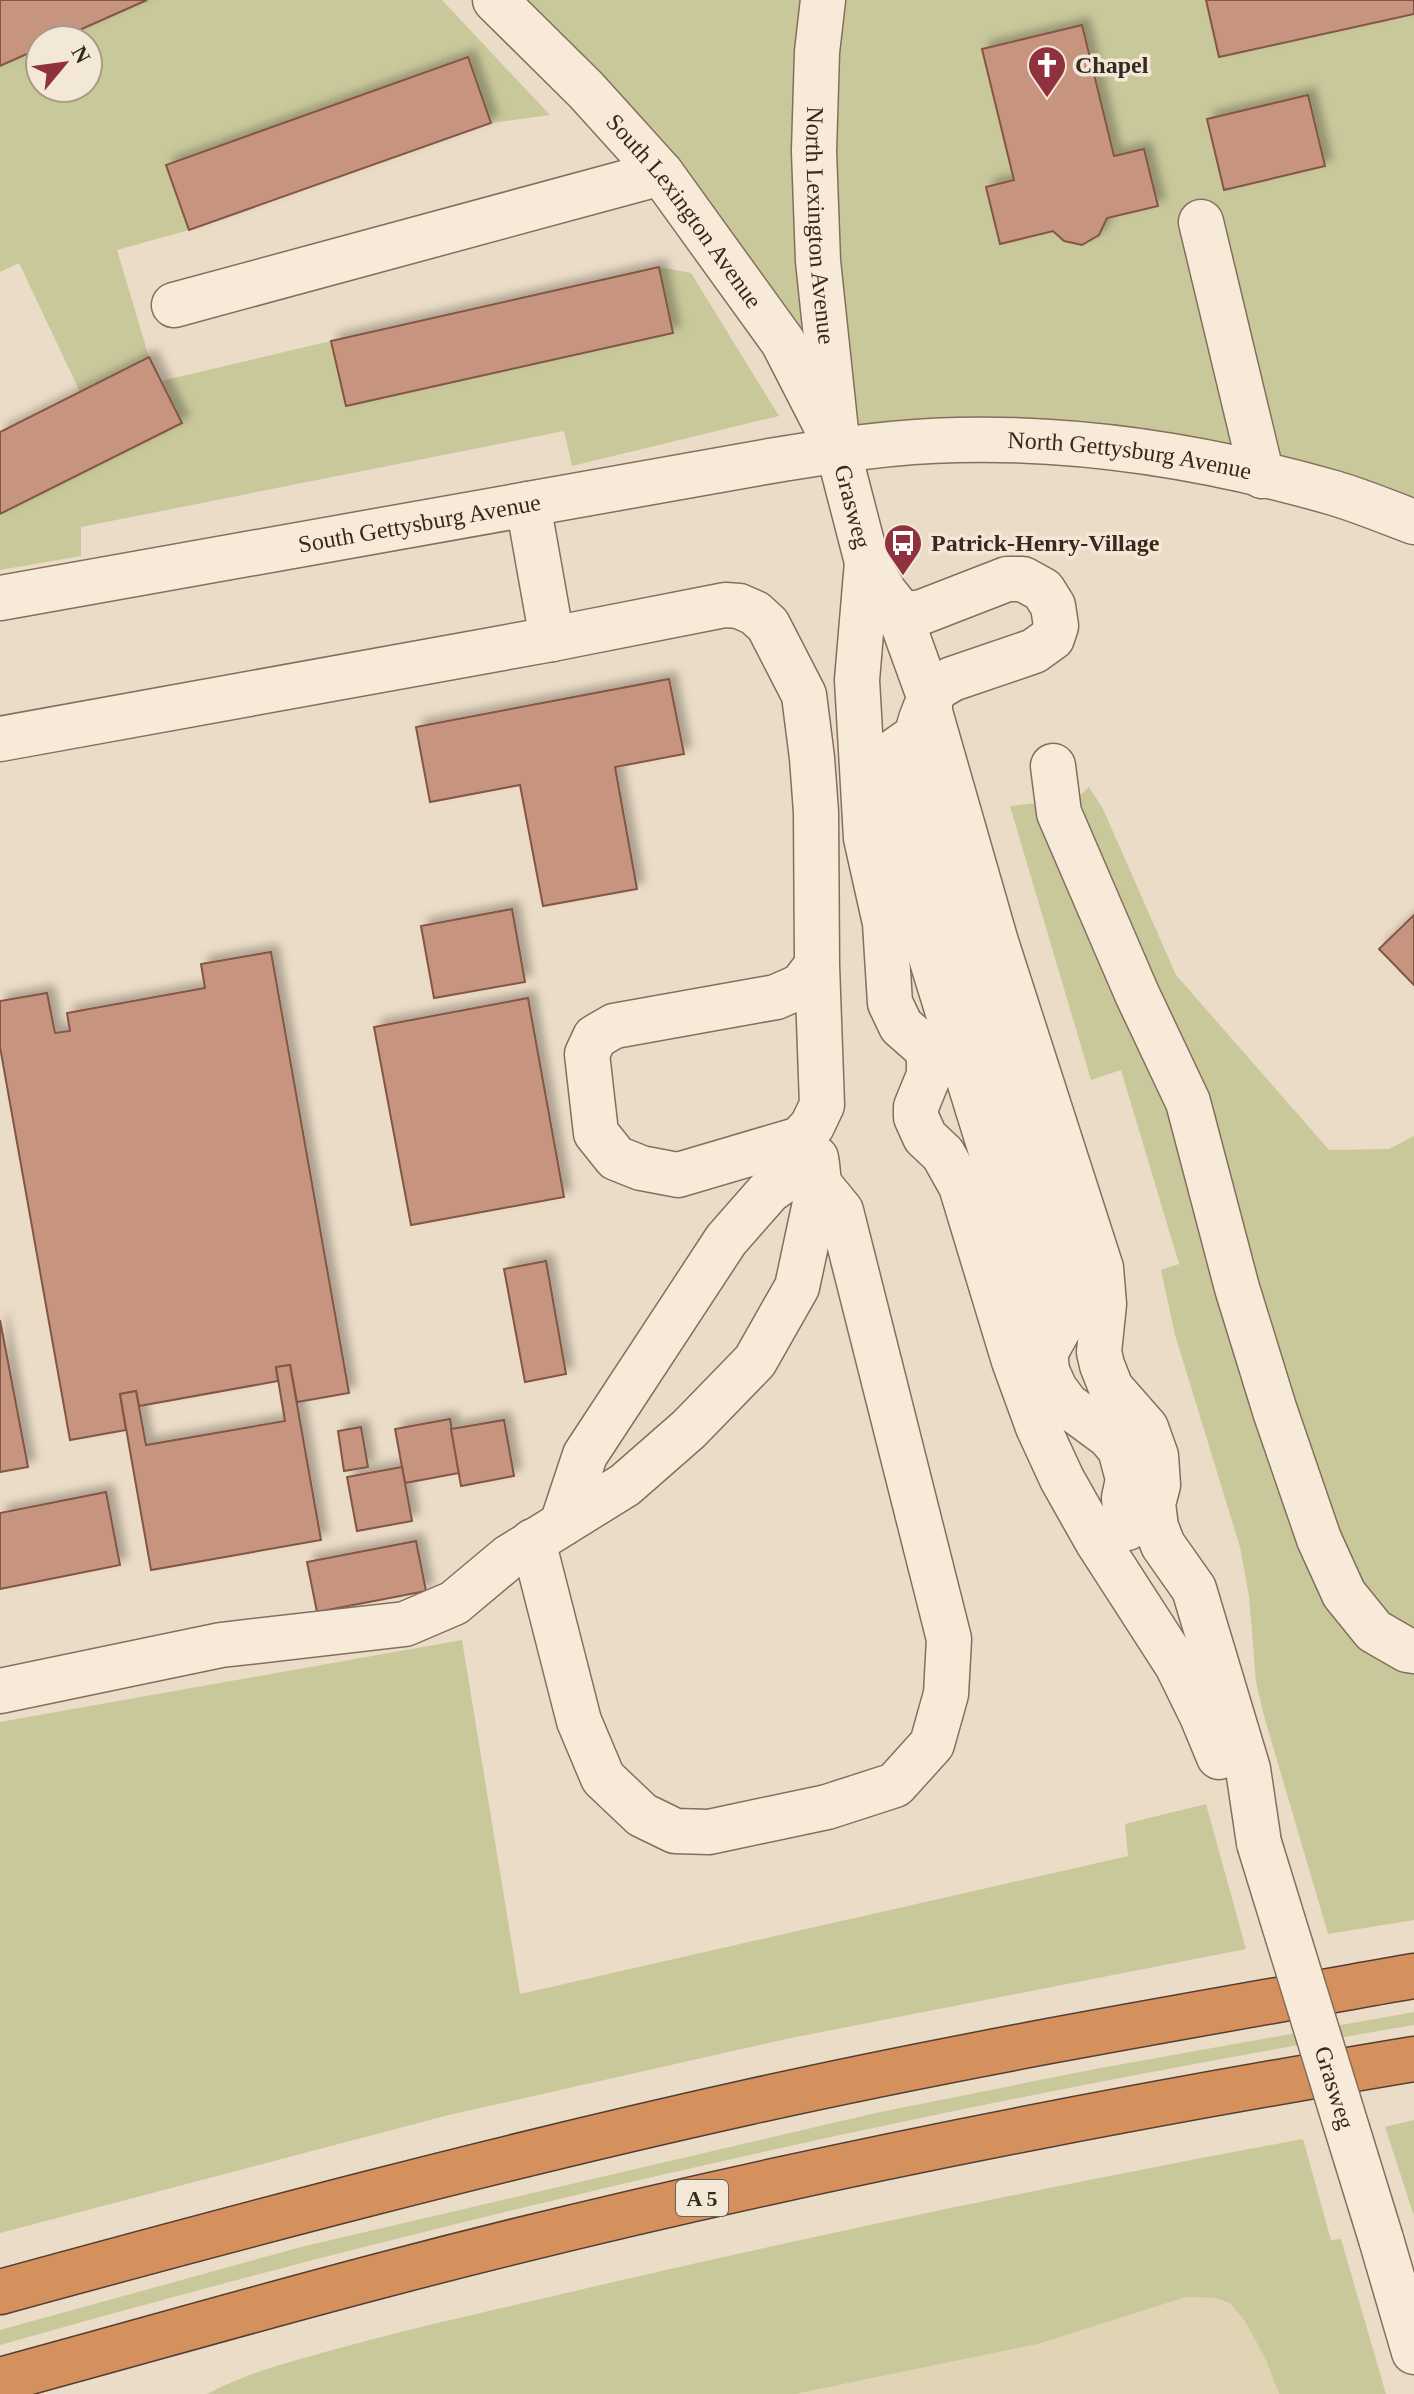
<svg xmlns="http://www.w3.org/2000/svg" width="1414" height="2394" viewBox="0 0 1414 2394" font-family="Georgia,serif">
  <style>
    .farmland { fill: #e0d4b4 }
    .green { fill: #c9c89b }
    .building { fill: #c7947f; stroke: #835645; stroke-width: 2; filter: url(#shadow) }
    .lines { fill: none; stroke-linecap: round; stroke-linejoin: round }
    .minor-casing { stroke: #866e5d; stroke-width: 47 }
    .highway-casing { stroke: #543d31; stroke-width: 47 }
    .minor { stroke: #f7ead9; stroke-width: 44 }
    .highway { stroke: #d4915e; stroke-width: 44 }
    .minor-bridge-casing { stroke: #866e5d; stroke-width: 47; stroke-linecap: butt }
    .minor-bridge { stroke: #f7ead9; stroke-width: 44 }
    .labels { text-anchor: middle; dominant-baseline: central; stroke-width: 7; stroke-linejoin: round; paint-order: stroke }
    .shield { fill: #f3e7d6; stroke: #6f6157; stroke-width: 2 }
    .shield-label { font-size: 22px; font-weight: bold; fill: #372820 }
    .poi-label { font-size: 24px; font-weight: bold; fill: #372820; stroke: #f3e7d6; text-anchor: start }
    .street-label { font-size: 24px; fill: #372820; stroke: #f3e7d6 }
  </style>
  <defs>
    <filter id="shadow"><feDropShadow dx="7" dy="-7" stdDeviation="4" flood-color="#0004"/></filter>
  </defs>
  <rect width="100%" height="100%" fill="#ebdcc7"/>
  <polygon class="farmland" points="1186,2297 1216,2298 1230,2302 1245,2320 1266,2360 1279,2394 795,2394 1038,2344"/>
  <g class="green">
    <polygon points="147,0 442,0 550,115 491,123 468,58 166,165 189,230 117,250 149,357 80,392 19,263 0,272 0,66 40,48 40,88 88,88 88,40 57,40"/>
    <polygon points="495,0 1414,0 1414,522 1243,472 838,450 783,342"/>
    <polygon points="659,267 691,273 779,416 572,466 564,431 81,527 81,556 0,570 0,514 182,423 161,381 331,341 346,406"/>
    <polygon points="1089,787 1103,809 1176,975 1329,1150 1389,1149 1414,1136 1414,1920 1328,1934 1264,1716 1256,1682 1249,1596 1240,1547 1175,1335 1161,1270 1179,1264 1121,1070 1091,1080 1010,806 1076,799"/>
    <polygon points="462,1640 520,1994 1128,1856 1125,1824 1206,1804 1246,1949 791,2038 445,2116 0,2233 0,1722"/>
    <path d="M1414,2012v13c-477,80 -949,188 -1414,320v-15l301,-83 579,-135 215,-43z"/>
    <polygon points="1414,2120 1414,2216 1385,2127"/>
    <path d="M1303,2139l28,101 10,-1 45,155h-107l-13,-34 -21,-39 -15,-18 -14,-5 -30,-1 -148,47 -243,50h-588c42,-22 80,-31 125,-44 76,-21 153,-38 230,-56 246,-58 493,-109 741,-155z"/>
  </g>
  <g class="building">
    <polygon points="0,0 147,0 57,40 40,40 40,48 0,66"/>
    <polygon points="1206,0 1414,0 1414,14 1219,57"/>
    <polygon points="1082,25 1114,156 1144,149 1158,206 1107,218 1099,235 1082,245 1064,241 1053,231 1000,244 986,187 1014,180 982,49"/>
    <polygon points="468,57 491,123 189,230 166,165"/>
    <polygon points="1308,95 1325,166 1224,190 1207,119"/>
    <polygon points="659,267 673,333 346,406 331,341"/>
    <polygon points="149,357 182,423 0,514 0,432"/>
    <polygon points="669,679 684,754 615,767 637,889 543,906 520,785 430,802 416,727"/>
    <polygon points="512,909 525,982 434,998 421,926"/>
    <polygon points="1414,915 1414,985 1379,949"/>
    <polygon points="271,952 349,1393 297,1402 290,1365 276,1367 278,1381 139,1406 136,1391 120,1394 126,1430 70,1440 0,1047 0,1001 47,993 55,1033 70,1031 67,1013 205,988 201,964"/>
    <polygon points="528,998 564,1197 411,1225 374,1027"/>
    <polygon points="546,1261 566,1374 525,1382 504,1269"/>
    <polygon points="0,1320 28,1467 0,1472"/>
    <polygon points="290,1365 321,1540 151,1570 120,1394 136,1391 146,1445 285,1421 276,1367"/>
    <polygon points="450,1419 459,1473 405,1483 395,1429"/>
    <polygon points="504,1420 514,1476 461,1486 451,1429"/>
    <polygon points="361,1427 368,1467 344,1471 338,1431"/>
    <polygon points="402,1467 412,1521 357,1531 347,1477"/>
    <polygon points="106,1492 120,1565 0,1589 0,1513"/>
    <polygon points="416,1541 426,1591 317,1612 307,1562"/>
  </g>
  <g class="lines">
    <defs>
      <g id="minor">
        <path id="s1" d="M495,0l91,90 75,83 122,169 43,84"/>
        <path id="s2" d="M823,0l-6,52 -3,99 4,110 20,189 29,112 18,31 12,15 10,6 15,-2 85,-33h16l20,11 10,16 3,20 -4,12 -18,13 -82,28 -15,9 -7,11v13l66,230 105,326 3,36 -5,48 3,13 9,23 35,40 10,28 2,29 -5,19 3,23 7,18 31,44 54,180 11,74"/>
        <polyline points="1201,222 1262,476"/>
        <polyline points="174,305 661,173"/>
        <polyline points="528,504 552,639"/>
        <polyline points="867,562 857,680 866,838 885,923 890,1003 901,1026 926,1048 929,1059 929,1075 916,1107 916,1117 925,1137 943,1154 961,1186 1014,1361 1038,1427 1062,1479 1097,1541 1177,1665 1202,1716 1219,1757"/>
        <path id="s3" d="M0,598l770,-137c61,-10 124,-20 187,-21 127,-3 255,18 377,53 27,8 53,19 80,29"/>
        <path d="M897,608l33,91c-16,29 -17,55 -15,88l132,432 24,66v22l-23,41"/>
        <polyline points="916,736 892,753 889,782 898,841 932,961 1015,1229 1040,1297 1047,1371 1055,1389 1067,1405 1109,1436 1120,1449 1128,1479 1124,1498 1127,1528"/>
        <polyline points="0,739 552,639 725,605 739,606 755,613 768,625 804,695 812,758 816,812 817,965 801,986 776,997 614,1026 595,1037 587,1054 596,1133 616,1158 641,1168 678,1175 800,1139 812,1126 822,1105 817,965"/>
        <polyline points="1053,766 1059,813 1137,994 1188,1102 1237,1288 1275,1411 1319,1539 1344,1594 1374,1631 1407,1650 1414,1651"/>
        <polyline points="562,1524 585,1455 726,1240 769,1191 816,1158"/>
        <polyline points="533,1541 579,1721 603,1778 642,1815 675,1831 709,1832 827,1807 895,1785 932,1744 946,1694 949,1639 841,1211 819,1184"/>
        <polyline points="0,1691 221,1645 405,1624 454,1603 509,1557 625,1485 689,1429 755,1361 797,1287 819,1184 817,1164"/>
        <polyline points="1381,2239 1414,2352"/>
      </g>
      <g id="highway">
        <path d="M0,2292c248,-68 497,-134 749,-190 220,-49 443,-87 665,-126"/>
        <path d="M0,2380c129,-35 257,-72 387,-106 338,-89 682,-158 1027,-215"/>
      </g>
    </defs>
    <use href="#minor" class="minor-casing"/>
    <use href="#highway" class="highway-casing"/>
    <use href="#minor" class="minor"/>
    <use href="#highway" class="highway"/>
    <defs>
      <g id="minor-bridge">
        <path id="s4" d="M1259,1843l122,396"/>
      </g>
    </defs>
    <use href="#minor-bridge" class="minor-bridge-casing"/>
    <use href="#minor-bridge" class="minor-bridge"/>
  </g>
  <defs>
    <symbol id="church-pin" viewBox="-11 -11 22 30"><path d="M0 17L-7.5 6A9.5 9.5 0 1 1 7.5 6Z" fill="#90313e" stroke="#f3e7d6"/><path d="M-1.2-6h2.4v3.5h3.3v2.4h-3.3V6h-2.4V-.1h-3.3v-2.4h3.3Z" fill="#fff"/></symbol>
    <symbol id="bus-pin" viewBox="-11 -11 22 30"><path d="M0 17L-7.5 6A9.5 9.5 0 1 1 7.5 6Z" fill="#90313e" stroke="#f3e7d6"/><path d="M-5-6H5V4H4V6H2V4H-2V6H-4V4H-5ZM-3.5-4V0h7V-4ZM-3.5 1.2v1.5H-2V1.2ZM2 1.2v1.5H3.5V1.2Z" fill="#fff"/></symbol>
  </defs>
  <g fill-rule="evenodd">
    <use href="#church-pin" x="1025" y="43" width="44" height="60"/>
    <use href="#bus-pin" x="881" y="521" width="44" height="60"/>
  </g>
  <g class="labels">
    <rect class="shield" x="676" y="2180" width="52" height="36" rx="6"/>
    <g class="shield-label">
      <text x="702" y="2198">A 5</text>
    </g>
    <g class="poi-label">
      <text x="1075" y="65">Chapel</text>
      <text x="931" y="543">Patrick-Henry-Village</text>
    </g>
    <g class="street-label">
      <text stroke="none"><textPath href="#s1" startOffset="284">South Lexington Avenue</textPath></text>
      <text stroke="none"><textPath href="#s2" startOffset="226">North Lexington Avenue</textPath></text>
      <text stroke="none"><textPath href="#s3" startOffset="1144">North Gettysburg Avenue</textPath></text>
      <text stroke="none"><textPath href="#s2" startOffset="510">Grasweg</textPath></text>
      <text stroke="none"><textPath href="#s3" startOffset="426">South Gettysburg Avenue</textPath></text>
      <text stroke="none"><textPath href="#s4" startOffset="256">Grasweg</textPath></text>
    </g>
  </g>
  <g transform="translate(64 64) rotate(61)"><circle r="38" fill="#f3e7d6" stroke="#a89b8d" stroke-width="2"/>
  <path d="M0-6L14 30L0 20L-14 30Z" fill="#90313e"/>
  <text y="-12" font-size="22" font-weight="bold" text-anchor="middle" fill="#372820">N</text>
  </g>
</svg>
